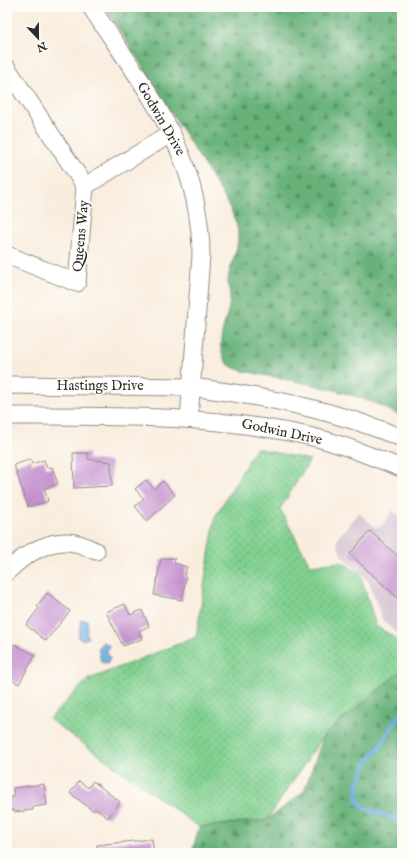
<svg xmlns="http://www.w3.org/2000/svg" width="409" height="860" viewBox="0 0 409 860" font-family="'IM FELL English',serif">
  <style>
    .industrial { fill: #cfbdce }
    .grass { fill: url(#grass-dots); stroke: #567e5e }
    .forest { fill: url(#forest-firs); stroke: #4a6e52 }
    .water { fill: #6baee0; stroke: #4b6c86 }
    .lines { fill: none; stroke-linecap: round; stroke-linejoin: round }
    .stream { stroke: #6baee0; stroke-width: 4.5 }
    .building { fill: #c490cf }
    .minor-casing { stroke: #928c84; stroke-width: 19 }
    .minor { stroke: #fff; stroke-width: 17 }
    .labels { text-anchor: middle; dominant-baseline: central; stroke-width: 3; stroke-linejoin: round; paint-order: stroke }
    .street-label { font-size: 14px; fill: #2b2b2b; stroke: #fdfcf7 }
  </style>
  <defs>
    <pattern id="grass-dots" width="8" height="8" patternUnits="userSpaceOnUse"><rect width="8" height="8" fill="#80d090"/><path d="M2 2h.1M6 6h.1" fill="none" stroke="#69a976" stroke-width="1.8" stroke-linecap="round"/></pattern>
    <pattern id="forest-firs" width="22" height="20" patternUnits="userSpaceOnUse"><rect width="22" height="20" fill="#68b27a"/><path d="M5 1l3.5 6h-7zM16 11l3.5 6h-7z" fill="#569164"/></pattern>
  </defs>
  <rect width="100%" height="100%" fill="#fdfcf7"/>
  <filter id="ink" filterUnits="userSpaceOnUse"><feTurbulence type="fractalNoise" baseFrequency=".025" numOctaves="2"/><feDisplacementMap in="SourceGraphic" scale="8" xChannelSelector="R" yChannelSelector="G"/><feConvolveMatrix kernelMatrix="1 2 1 2 8 2 1 2 1" color-interpolation-filters="sRGB"/></filter>
  <filter id="wash" filterUnits="userSpaceOnUse"><feTurbulence type="fractalNoise" baseFrequency=".012" numOctaves="4" result="noise"/><feDisplacementMap in="SourceGraphic" scale="16" xChannelSelector="R" yChannelSelector="G"/><feGaussianBlur stdDeviation="0.9" result="paint"/><feColorMatrix in="noise" values="0 0 0 0 0 0 0 0 0 0 0 0 0 0 0 0 0 1.4 0 .05"/><feComposite in="paint" operator="in"/></filter>
  <g filter="url(#wash)">
    <rect width="100%" height="100%" fill="#f9edde"/>
    <polygon class="industrial" points="392,510 402,519 402,638 383,621 369,582 341,555 337,543 338,537 359,513 375,527 380,527 389,517"/>
    <polygon class="grass" points="256,448 310,460 280,509 310,565 342,562 360,574 376,626 402,642 402,670 324,735 267,820 199,827 49,719 87,680 196,637 215,517"/>
    <g class="forest">
      <path d="M105,7h297v410c-47,-28 -107,-35 -159,-46 -7,-2 -15,-5 -18,-11 -12,-19 5,-43 5,-63 0,-5 -2,-10 -2,-15 0,-15 11,-30 10,-47 0,-14 -9,-28 -15,-40z"/>
      <polygon points="402,670 402,853 192,853 199,827 267,820 304,791 324,735"/>
    </g>
    <g class="water">
      <path d="M81,620h6c1,6 -2,13 1,18l-5,2 -5,-2z"/>
      <polygon points="103,642 109,645 107,652 110,658 107,663 101,662 98,647"/>
    </g>
    <g class="lines">
      <g class="stream">
        <polyline points="402,715 397,718 379,748 368,760 357,787 358,801 364,808 398,819 402,825"/>
        <polyline points="402,853 402,851"/>
      </g>
    </g>
    <g id="blocks">
      <g class="building">
        <polygon points="73,453 88,453 88,459 111,462 112,486 74,488"/>
        <polygon points="31,459 32,464 44,460 47,468 52,467 58,484 44,488 48,501 28,507 14,465"/>
        <polygon points="146,480 154,489 163,481 175,495 147,521 135,506 144,499 135,489"/>
        <polygon points="370,531 402,560 402,602 350,554"/>
        <polygon points="175,558 174,563 187,567 184,576 186,578 182,600 154,595 161,559"/>
        <polygon points="47,593 70,611 46,641 26,625 39,608 37,606"/>
        <polygon points="125,604 130,615 142,610 149,626 139,631 142,639 123,646 106,612"/>
        <polygon points="14,644 35,655 19,684 7,677 7,657"/>
        <polygon points="79,781 88,788 93,781 120,802 108,818 96,809 92,810 70,793"/>
        <polygon points="44,784 47,805 33,807 33,810 14,812 14,810 7,811 7,797 14,797 13,788"/>
        <polygon points="152,839 154,853 97,853 97,845"/>
      </g>
    </g>
  </g>
  <g filter="url(#ink)">
    <use href="#blocks" fill-opacity="0" stroke="#928c84" stroke-width="1"/>
    <g class="lines">
      <defs>
        <g id="minor">
          <path d="M91,7c54,82 110,146 110,249l-12,163"/>
          <polyline points="7,68 85,186 77,283 7,255"/>
          <polyline points="85,186 172,133"/>
          <path d="M7,385l185,2c75,10 140,22 210,51"/>
          <path d="M7,416c104,0 208,-2 310,22 29,7 57,20 85,30"/>
          <path d="M7,572c17,-18 46,-36 72,-28 5,1 11,5 17,7"/>
        </g>
      </defs>
      <use href="#minor" class="minor-casing"/>
      <use href="#minor" class="minor"/>
    </g>
  </g>
  <g class="labels">
    <g class="street-label">
      <text transform="translate(161 119) rotate(60)">Godwin Drive</text>
      <text transform="translate(81 236) rotate(-85)">Queens Way</text>
      <text x="100" y="386">Hastings Drive</text>
      <text transform="translate(282 432) rotate(12)">Godwin Drive</text>
    </g>
  </g>
  <rect width="409" height="860" fill="none" stroke="#fdfcf7" stroke-width="24"/>
  <g transform="translate(38 38) rotate(158)" stroke="#fdfcf7" stroke-width="3" paint-order="stroke">
  <path d="M0-3L7 15L0 10L-7 15Z" fill="#2b2b2b"/>
  <text y="-6" font-size="11" font-weight="bold" text-anchor="middle" fill="#2b2b2b">N</text>
  </g>
</svg>
